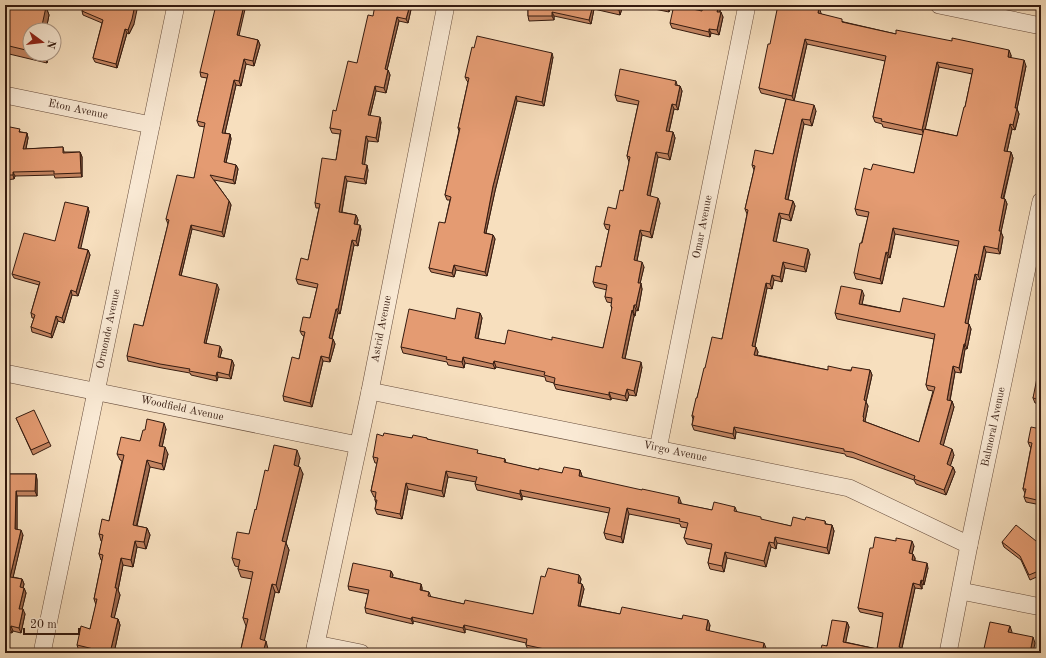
<svg xmlns="http://www.w3.org/2000/svg" width="1046" height="658" viewBox="0 0 1046 658" font-family="'Old Standard TT',serif">
  <style>
    .lines { fill: none; stroke-linecap: round; stroke-linejoin: round }
    .minor-casing { stroke: #654b3b; stroke-width: 18 }
    .minor { stroke: #faead5; stroke-width: 17 }
    .wall { fill: #c48562; stroke: #341a0f; fill-rule: evenodd }
    .shaded-wall { fill: #a06c50; stroke: #341a0f }
    .building { fill: #e49b72; stroke: #341a0f }
    .labels { text-anchor: middle; dominant-baseline: central; stroke-width: 4; stroke-linejoin: round; paint-order: stroke }
    .street-label { font-size: 11px; fill: #341a0f; stroke: #faead5 }
  </style>
  <rect width="100%" height="100%" fill="#f7dfbe"/>
  <filter id="stains"><feTurbulence type="fractalNoise" baseFrequency=".005" numOctaves="4"/><feColorMatrix values="0 0 0 0 .2 0 0 0 0 .09 0 0 0 0 .02 0 0 0 .5 -.17"/></filter>
  <radialGradient id="worn" r=".72"><stop offset=".6" stop-color="#630" stop-opacity="0"/><stop offset="1" stop-color="#630" stop-opacity=".3"/></radialGradient>
  <g class="lines">
    <defs>
      <g id="minor">
        <polyline points="939,5 1041,26"/>
        <polyline points="5,95 151,125"/>
        <polyline points="5,373 358,445"/>
        <polyline points="370,391 849,488 969,545"/>
        <polyline points="658,449 747,5"/>
        <polyline points="961,591 1041,607"/>
        <polyline points="316,644 361,653"/>
        <polyline points="42,653 176,5"/>
        <polyline points="314,653 370,391 446,5"/>
        <polyline points="948,653 969,545 1041,201"/>
      </g>
    </defs>
    <use href="#minor" class="minor-casing"/>
    <use href="#minor" class="minor"/>
  </g>
  <g class="wall">
    <polygon points="5,5 47,5 46,7 49,15 46,30 30,30 30,54 49,54 47,63 5,53"/>
    <polygon points="412,5 408,23 399,21 387,70 388,70 390,75 386,93 376,91 370,116 381,122 378,142 368,141 364,165 368,170 366,184 347,181 342,212 356,215 358,220 357,224 361,229 358,246 354,245 340,314 338,313 332,339 333,339 335,344 330,362 323,361 312,407 284,401 283,396 299,359 304,336 302,335 300,331 310,318 317,288 298,284 296,279 308,260 319,208 316,208 315,203 336,160 340,134 332,133 330,128 336,111 357,63 373,16"/>
    <polygon points="528,5 623,5 620,15 594,9 591,24 554,16 554,20 529,21 528,16"/>
    <polygon points="635,5 671,5 669,12"/>
    <polygon points="721,5 720,12 723,17 719,35 711,33 710,37 672,28 670,23 702,11"/>
    <polygon points="82,11 134,24 129,34 127,33 117,68 95,62 93,58 102,23 83,15"/>
    <path d="M821,13v1l23,8 52,12 115,21v3l15,8 -9,43 2,5 -4,16 -3,-1 -5,23h4l2,6 -9,40 1,1 2,5 -6,28 2,5 -3,17 -14,-2 -6,28 -3,-1 -9,44 3,6 -4,20h-2l-4,24 -6,-1 -5,29h2l2,6 -11,39 11,9 -4,11 3,1 2,5 -9,23 -30,-11 -2,-4 -60,-22 -8,-2 -1,-2 -109,-22 -1,7 -41,-9 -2,-5 1,-6 -1,-3 13,-48 17,-29 25,-125 -2,-5 9,-39 -2,-5 21,-11 13,-55 30,12 -4,15 -8,-2 -8,37 -8,39 5,1 2,5 -4,15 -10,-3 -5,24 34,12 -4,18 -21,-4 -3,14 -8,-2 -2,9 -5,-1 -12,58 3,6 -1,3 71,15h42l2,5 -6,27 2,4 -3,15 1,1 53,20 14,-51 -5,-1 -2,-5 8,-46 -97,-20 -2,-6 29,-18 -2,9 38,8 44,-5 14,-61 -63,-12 -5,24 -2,-1 -6,27 -26,-5 -2,-6 14,-56 -11,-2 -2,-6 16,-39 43,3 9,-38 -40,-8 -1,-3 -7,-2 -2,-5 12,-56 -78,-17 -13,57 -33,-8 -2,-5 11,-44zM939,67l33,7 -7,33 -8,29 -32,-7z"/>
    <polygon points="239,36 258,40 260,45 254,66 246,64 241,86 236,85 225,133 230,134 231,139 226,163 236,165 238,169 235,184 214,180 229,201 231,205 224,237 192,229 181,276 219,289 206,343 222,350 220,357 232,360 234,365 231,379 218,377 217,381 191,375 190,373 162,368 128,361 127,356 143,326 168,224 166,219 194,178 205,127 199,126 197,121 207,78 201,77 200,72"/>
    <polygon points="553,57 544,106 517,101 495,191 486,233 493,235 495,239 487,276 456,270 454,277 431,272 429,268 445,223 450,200 447,200 445,195 459,131 458,128 468,82 467,81 465,77"/>
    <polygon points="676,81 677,85 680,86 682,91 678,110 674,109 669,132 673,132 675,138 670,160 658,157 650,196 660,203 652,238 642,235 637,261 644,267 640,283 642,289 638,311 636,310 635,316 634,316 625,359 642,367 636,396 629,395 627,401 611,398 611,400 556,389 554,384 554,383 546,381 545,377 496,367 495,369 465,363 464,368 448,365 447,362 403,353 401,347 455,319 480,313 482,318 478,339 505,344 552,340 603,348 612,309 611,306 612,303 607,302 605,297 607,290 595,287 593,282 601,267 609,230 606,229 604,224 616,209 623,191 629,162 627,156 638,105 617,101 615,95"/>
    <polygon points="5,126 21,132 27,133 28,138 26,149 63,147 64,152 80,152 82,157 82,177 55,178 54,175 15,176 14,179 5,180"/>
    <polygon points="88,207 89,212 80,248 88,250 90,255 78,296 72,295 64,323 58,321 52,338 32,332 31,327 34,318 32,318 31,313 39,285 14,278 12,274 55,241"/>
    <polygon points="1041,373 1041,404 1035,403 1033,398"/>
    <polygon points="16,418 49,442 51,446 33,455"/>
    <polygon points="166,429 162,447 168,454 164,470 150,467 137,526 147,528 150,535 146,549 137,547 133,567 123,565 118,590 120,595 114,618 118,619 120,625 114,653 88,653 79,651 77,645 90,629 96,605 94,599 102,560 101,560 99,554 102,541 101,541 99,534 109,521 122,461 120,460 117,454 140,441 145,430"/>
    <polygon points="1041,429 1041,505 1026,502 1024,497 1025,493 1023,489 1031,447 1030,447 1028,442"/>
    <polygon points="383,436 412,438 427,438 427,439 480,454 505,459 506,463 539,470 562,473 580,470 582,476 582,477 681,502 681,504 712,510 735,507 737,512 762,520 791,526 805,520 825,521 826,524 832,525 834,531 829,554 777,543 776,549 771,547 766,567 727,558 724,572 710,569 708,563 711,549 687,544 684,538 687,528 681,527 680,524 629,514 623,543 606,539 604,533 609,513 522,496 522,500 477,490 475,484 476,482 448,477 444,497 408,489 402,519 377,514 375,509 376,503 375,500 375,497 374,497 371,491 377,463 375,463 373,457"/>
    <polygon points="300,458 298,466 303,474 286,543 289,550 279,593 275,592 264,640 268,649 267,653 240,653 246,626 243,618 252,579 241,577 238,569 239,567 235,566 232,558 249,534 268,471"/>
    <polygon points="5,474 36,474 37,480 37,496 17,496 17,529 23,535 13,577 22,579 24,584 23,588 24,588 26,593 22,609 25,614 21,633 13,631 12,633 5,632"/>
    <polygon points="1002,542 1041,545 1041,575 1030,580 1021,560 1004,547"/>
    <polygon points="914,546 912,554 915,558 915,561 928,568 924,585 922,584 922,589 915,588 902,648 903,653 820,653 847,622 849,627 845,642 877,649 883,617 860,612 858,608 873,548"/>
    <polygon points="391,571 393,575 392,577 421,584 422,588 422,590 429,592 431,597 464,604 533,614 545,577 579,575 581,579 580,584 582,584 584,589 580,606 620,614 682,619 710,625 709,631 766,648 765,653 544,653 528,650 526,645 526,643 465,629 465,633 413,621 413,624 366,613 365,608 368,594 349,590 348,586"/>
  </g>
  <g class="shaded-wall">
    <polygon points="42,5 47,5 46,7 49,15 46,30 41,30"/>
    <polygon points="135,5 138,5 134,24 129,34 128,30"/>
    <polygon points="244,5 246,5 238,40 237,35"/>
    <polygon points="410,5 412,5 408,23 406,19"/>
    <polygon points="593,5 594,9 591,24 589,20"/>
    <polygon points="620,5 623,5 620,15 619,10"/>
    <polygon points="668,5 671,5 669,12 668,8"/>
    <polygon points="719,5 721,5 719,16 717,12"/>
    <polygon points="819,7 821,13 820,19 818,13"/>
    <polygon points="552,12 554,16 554,20 552,16"/>
    <polygon points="721,12 723,17 719,35 717,30"/>
    <polygon points="397,17 399,21 386,74 385,69"/>
    <polygon points="125,29 127,33 117,68 116,64"/>
    <polygon points="709,29 711,33 710,37 709,32"/>
    <polygon points="805,39 807,44 794,101 792,96"/>
    <polygon points="258,40 260,45 254,66 253,61"/>
    <polygon points="1009,50 1011,55 1010,62 1008,57"/>
    <polygon points="552,53 553,57 544,106 542,102"/>
    <polygon points="44,54 49,54 47,63"/>
    <polygon points="244,59 246,64 241,86 239,81"/>
    <polygon points="1024,60 1026,66 1017,109 1019,114 1015,130 1013,125 1015,108"/>
    <polygon points="937,62 939,67 924,135 922,130"/>
    <polygon points="388,70 390,75 386,93 384,88"/>
    <polygon points="234,80 236,85 224,137 222,133"/>
    <polygon points="375,86 376,91 369,120 368,115"/>
    <polygon points="680,86 682,91 678,110 676,105"/>
    <polygon points="516,96 517,101 495,191 485,237 484,233 493,186"/>
    <polygon points="672,104 674,109 668,136 666,131"/>
    <polygon points="814,105 816,111 812,126 810,120"/>
    <polygon points="380,117 381,122 378,142 376,138"/>
    <polygon points="802,119 804,124 796,161 787,204 785,199 794,155"/>
    <polygon points="1010,124 1012,129 1006,156 1004,151"/>
    <polygon points="673,132 675,138 670,160 668,154"/>
    <polygon points="27,133 28,138 25,153 23,149"/>
    <polygon points="230,134 231,139 225,167 224,162"/>
    <polygon points="366,136 368,141 364,169 362,164"/>
    <polygon points="80,152 82,157 82,177 81,173"/>
    <polygon points="656,152 658,157 649,201 647,195"/>
    <polygon points="1011,152 1013,158 1002,203 1001,198"/>
    <polygon points="236,165 238,169 235,184 233,180"/>
    <polygon points="367,165 368,170 366,184 364,179"/>
    <polygon points="13,172 15,176 14,179 13,175"/>
    <polygon points="345,176 347,181 341,216 339,212"/>
    <polygon points="658,198 660,203 652,238 650,232"/>
    <polygon points="1005,199 1007,204 1001,232 1003,237 1000,254 998,249 999,231"/>
    <polygon points="229,201 231,205 224,237 222,232"/>
    <polygon points="793,201 795,206 791,221 789,215"/>
    <polygon points="88,207 89,212 80,252 78,248"/>
    <polygon points="779,213 781,218 775,247 773,241"/>
    <polygon points="356,215 358,220 356,228 354,224"/>
    <polygon points="191,225 192,229 180,280 179,275"/>
    <polygon points="360,225 361,229 358,246 356,241"/>
    <polygon points="893,228 895,234 890,258 888,253"/>
    <polygon points="640,230 642,235 636,265 634,260"/>
    <polygon points="493,235 495,239 487,276 485,272"/>
    <polygon points="352,240 354,245 340,314 338,309"/>
    <polygon points="984,246 986,252 980,280 978,275"/>
    <polygon points="808,249 810,254 806,272 804,267"/>
    <polygon points="88,250 90,255 78,296 76,292"/>
    <polygon points="886,252 888,257 882,284 880,279"/>
    <polygon points="642,262 644,267 639,288 638,283"/>
    <polygon points="783,262 785,268 782,282 780,277"/>
    <polygon points="454,265 456,270 454,277 452,273"/>
    <polygon points="975,274 977,279 967,328 965,323"/>
    <polygon points="772,275 774,280 772,289 770,284"/>
    <polygon points="641,283 642,289 638,311 636,305"/>
    <polygon points="766,283 767,288 754,351 752,346"/>
    <polygon points="217,284 219,289 205,347 204,343"/>
    <polygon points="71,290 72,295 64,323 62,318"/>
    <polygon points="862,290 864,295 861,309 859,304"/>
    <polygon points="634,305 636,310 635,316 633,311"/>
    <polygon points="336,309 338,313 331,343 329,338"/>
    <polygon points="632,310 634,316 624,363 622,358"/>
    <polygon points="480,313 482,318 477,343 475,338"/>
    <polygon points="56,316 58,321 52,338 51,334"/>
    <polygon points="969,324 971,329 967,349 965,344"/>
    <polygon points="333,339 335,344 330,362 329,358"/>
    <polygon points="964,344 965,349 961,373 959,368"/>
    <polygon points="220,346 222,350 219,361 218,357"/>
    <polygon points="756,347 758,352 756,360 754,355"/>
    <polygon points="321,356 323,361 312,407 310,403"/>
    <polygon points="463,357 465,363 464,368 462,362"/>
    <polygon points="232,360 234,365 231,379 229,375"/>
    <polygon points="494,361 496,367 495,369 493,364"/>
    <polygon points="641,362 642,367 636,396 634,391"/>
    <polygon points="953,366 955,372 949,405 947,400"/>
    <polygon points="870,370 872,375 866,402 868,406 865,421 866,423 863,421 864,400"/>
    <polygon points="217,372 218,377 217,381 216,376"/>
    <polygon points="627,389 629,395 627,401 625,396"/>
    <polygon points="609,392 611,398 611,400 609,395"/>
    <polygon points="952,401 954,407 942,450 940,444"/>
    <polygon points="164,423 166,429 161,452 159,446"/>
    <polygon points="734,427 736,432 735,439 733,434"/>
    <polygon points="165,447 168,454 164,470 162,464"/>
    <polygon points="952,449 954,455 949,470 947,464"/>
    <polygon points="297,450 300,458 297,473 294,465"/>
    <polygon points="147,460 150,467 135,532 133,525"/>
    <polygon points="300,467 303,474 286,543 289,550 279,593 276,585 282,541"/>
    <polygon points="953,467 955,472 946,495 944,490"/>
    <polygon points="580,470 582,476 581,482 579,476"/>
    <polygon points="446,471 448,477 444,497 442,491"/>
    <polygon points="36,474 37,480 37,496 35,491"/>
    <polygon points="406,483 408,489 402,519 400,514"/>
    <polygon points="520,490 522,496 522,500 520,494"/>
    <polygon points="16,491 17,496 17,534 15,529"/>
    <polygon points="679,497 681,502 680,509 678,503"/>
    <polygon points="627,508 629,514 623,543 621,537"/>
    <polygon points="832,525 834,531 829,554 827,548"/>
    <polygon points="147,528 150,535 146,549 144,542"/>
    <polygon points="21,530 23,535 12,582 10,577"/>
    <polygon points="775,537 777,543 776,549 774,543"/>
    <polygon points="135,541 137,547 133,567 131,560"/>
    <polygon points="912,541 914,546 911,558 909,553"/>
    <polygon points="769,542 771,547 766,567 764,561"/>
    <polygon points="725,552 727,558 724,572 722,566"/>
    <polygon points="913,554 915,558 914,565 912,560"/>
    <polygon points="121,558 123,565 118,590 120,595 113,623 111,617 115,588"/>
    <polygon points="927,563 928,568 924,585 923,581"/>
    <polygon points="391,571 393,575 391,581 390,577"/>
    <polygon points="579,575 581,579 579,588 578,583"/>
    <polygon points="22,579 24,584 22,592 20,587"/>
    <polygon points="921,580 922,584 922,589 920,585"/>
    <polygon points="913,583 915,588 901,652 899,647"/>
    <polygon points="272,584 275,592 263,647 260,639"/>
    <polygon points="421,584 422,588 421,594 420,590"/>
    <polygon points="582,584 584,589 579,610 578,606"/>
    <polygon points="24,588 26,593 21,614 19,609"/>
    <polygon points="23,609 25,614 21,633 19,628"/>
    <polygon points="412,617 413,621 413,624 411,619"/>
    <polygon points="118,619 120,625 114,653 110,653"/>
    <polygon points="708,620 710,625 708,635 706,630"/>
    <polygon points="847,622 849,627 845,646 843,642"/>
    <polygon points="464,625 465,629 465,633 463,628"/>
    <polygon points="11,626 13,631 12,633 10,628"/>
    <polygon points="1010,626 1012,632 1010,638 1008,632"/>
    <polygon points="1033,637 1035,643 1033,653 1030,653"/>
    <polygon points="266,641 268,649 267,653 263,653"/>
    <polygon points="764,643 766,648 765,653 762,653"/>
    <polygon points="902,648 904,652 903,653 901,653"/>
  </g>
  <g class="building">
    <polygon points="5,5 42,5 42,6 46,7 41,30 30,30 30,51 5,45"/>
    <polygon points="83,5 135,5 132,19 128,30 125,29 116,64 93,58 103,20 82,11"/>
    <polygon points="216,5 244,5 237,35 258,40 253,61 244,59 239,81 234,80 222,133 230,134 224,162 236,165 233,180 210,175 229,201 222,232 191,225 179,275 217,284 204,343 220,346 218,357 232,360 229,375 217,372 216,376 189,371 190,369 160,364 127,356 134,324 143,326 169,220 166,219 177,175 194,178 205,123 197,121 208,74 200,72"/>
    <polygon points="375,5 410,5 406,19 397,17 385,69 388,70 384,88 375,86 368,115 380,117 376,138 366,136 362,164 367,165 364,179 345,176 339,212 356,215 354,224 360,225 356,241 352,240 338,309 336,309 329,338 333,339 329,358 321,356 310,403 283,396 292,357 299,359 305,332 300,331 303,317 310,318 318,284 296,279 301,258 308,260 320,204 315,203 322,158 336,160 341,130 330,128 333,110 336,111 348,61 357,63 368,15 373,16"/>
    <polygon points="528,5 593,5 589,20 552,12 552,16 528,16"/>
    <polygon points="595,5 620,5 619,10"/>
    <polygon points="654,5 668,5 668,8"/>
    <polygon points="674,5 702,11 703,5 719,5 717,12 721,12 717,30 709,29 709,32 670,23"/>
    <polygon points="778,5 808,5 819,7 818,13 842,19 842,22 896,34 896,30 952,41 952,38 1009,50 1008,57 1024,60 1015,108 1017,108 1013,125 1010,124 1004,151 1011,152 1001,198 1005,199 999,231 1001,231 998,249 984,246 978,275 975,274 965,323 969,324 965,344 964,344 959,368 953,366 947,400 952,401 940,444 952,449 947,464 953,467 944,490 914,479 915,476 852,452 844,451 844,449 734,427 733,434 692,425 694,416 692,416 696,398 697,398 704,368 705,368 712,337 722,339 748,210 745,209 755,166 752,165 755,150 773,154 786,99 814,105 810,120 802,119 794,155 785,199 793,201 789,215 779,213 773,241 808,249 804,267 783,262 780,277 772,275 770,284 766,283 752,346 756,347 754,355 828,370 828,366 851,371 852,367 870,370 864,400 866,401 863,417 864,418 863,421 919,442 935,387 926,385 935,334 835,313 841,286 862,290 859,304 900,312 903,298 944,307 959,241 893,228 888,253 886,252 880,279 854,273 860,243 862,243 869,212 855,209 864,168 871,170 873,164 914,173 924,129 957,136 964,107 965,107 973,69 937,62 922,130 881,121 882,119 873,117 886,56 805,39 792,96 759,88 768,44 770,44"/>
    <polygon points="477,36 552,53 542,102 516,96 493,186 484,233 493,235 485,272 454,265 452,273 429,268 439,222 445,223 451,197 445,195 460,128 458,128 469,78 465,77 472,47 474,48"/>
    <polygon points="620,69 676,81 675,85 680,86 676,105 672,104 666,131 673,132 668,154 656,152 647,195 658,198 650,232 640,230 634,260 642,262 638,283 641,283 636,305 634,305 633,311 632,310 622,358 641,362 634,391 627,389 625,396 609,392 609,395 554,384 555,378 544,375 545,372 494,361 493,364 463,357 462,362 446,359 447,357 401,347 409,309 455,319 457,308 480,313 475,338 505,344 508,330 552,340 552,337 603,348 612,307 611,306 612,298 605,297 607,285 593,282 596,266 601,267 610,225 604,224 608,207 616,209 620,190 623,191 630,157 627,156 639,101 615,95"/>
    <polygon points="5,126 20,129 19,132 27,133 23,149 63,147 63,153 80,152 81,173 54,174 54,171 13,172 13,175 5,175"/>
    <polygon points="65,202 88,207 78,248 88,250 76,292 71,290 62,318 56,316 51,334 31,327 35,315 31,313 40,282 12,274 24,233 55,241"/>
    <polygon points="1038,373 1041,373 1041,400 1033,398"/>
    <polygon points="34,410 49,442 31,450 16,418"/>
    <polygon points="147,419 164,423 159,446 165,447 162,464 147,460 133,525 147,528 144,542 135,541 131,560 121,558 115,588 117,588 111,617 118,619 110,653 77,645 81,626 90,629 97,599 94,599 103,555 99,554 103,535 99,534 102,519 109,521 124,455 117,454 121,437 140,441 143,430 145,430"/>
    <polygon points="1031,427 1041,429 1041,501 1024,497 1026,489 1023,489 1032,443 1028,442"/>
    <polygon points="384,433 412,438 413,435 427,438 427,439 478,450 477,453 505,459 504,462 539,470 539,468 562,473 564,467 580,470 579,476 642,490 642,489 679,497 678,503 712,510 714,502 735,507 734,511 761,517 761,519 791,526 793,517 805,520 806,517 825,521 825,524 832,525 827,548 775,537 774,543 769,542 764,561 725,552 722,566 708,563 712,544 684,538 688,523 679,521 680,519 627,508 621,537 604,533 610,508 520,490 520,494 475,484 477,477 446,471 442,491 406,483 400,514 375,509 377,500 375,500 376,492 371,491 378,458 373,457 377,434 383,436"/>
    <polygon points="274,445 297,450 294,465 300,467 282,541 286,542 276,585 272,584 260,639 266,641 263,653 240,653 248,619 243,618 253,572 238,569 240,560 232,558 237,532 249,534 255,509 256,510 265,470 268,471"/>
    <polygon points="5,474 36,474 35,491 16,491 15,529 21,530 10,577 22,579 20,587 24,588 19,609 23,609 19,628 11,626 10,628 5,627"/>
    <polygon points="1016,525 1041,545 1041,570 1029,575 1020,556 1002,542"/>
    <polygon points="875,537 896,541 896,538 912,541 909,553 913,554 912,560 927,563 923,581 921,580 920,585 913,583 899,647 902,648 901,653 820,653 822,645 827,646 832,620 847,622 843,642 877,649 883,613 858,608 870,548 873,548"/>
    <polygon points="353,563 391,571 390,577 421,584 420,590 429,592 428,596 464,604 465,600 533,614 541,576 545,577 548,568 579,575 578,583 582,584 578,606 620,614 622,607 682,619 683,615 708,620 706,630 764,643 762,653 586,653 584,652 584,653 572,653 568,652 567,653 563,653 526,645 527,639 464,625 463,628 412,617 411,619 365,608 369,590 348,586"/>
    <polygon points="990,622 1010,626 1008,632 1033,637 1030,653 983,653"/>
  </g>
  <g class="labels">
    <g class="street-label">
      <text transform="translate(78 110) rotate(12)">Eton Avenue</text>
      <text transform="translate(703 227) rotate(-79)">Omar Avenue</text>
      <text transform="translate(109 329) rotate(-78)">Ormonde Avenue</text>
      <text transform="translate(382 329) rotate(-79)">Astrid Avenue</text>
      <text transform="translate(182 409) rotate(12)">Woodfield Avenue</text>
      <text transform="translate(994 427) rotate(-78)">Balmoral Avenue</text>
      <text transform="translate(675 452) rotate(12)">Virgo Avenue</text>
    </g>
  </g>
  <rect width="1046" height="658" fill="none" stroke="#f7dfbe" stroke-width="20"/>
  <rect x="6" y="6" width="1034" height="646" fill="none" stroke="#341a0f" stroke-width="2"/>
  <rect x="10" y="10" width="1026" height="638" fill="none" stroke="#341a0f"/>
  <g transform="translate(42 42) rotate(105)"><circle r="19" fill="#faead5" stroke="#ab9786"/>
  <path d="M0-3L7 15L0 10L-7 15Z" fill="#8f2418"/>
  <text y="-6" font-size="11" font-weight="bold" text-anchor="middle" fill="#341a0f">N</text>
  </g>
  <path d="M24 628v6h55v-6" fill="none" stroke="#341a0f" stroke-width="2"/>
  <text x="30" y="628" font-size="12" fill="#341a0f" stroke="#faead5" stroke-width="3" paint-order="stroke">20 m</text>
  <rect width="100%" height="100%" filter="url(#stains)"/>
  <rect width="100%" height="100%" fill="url(#worn)"/>
</svg>
